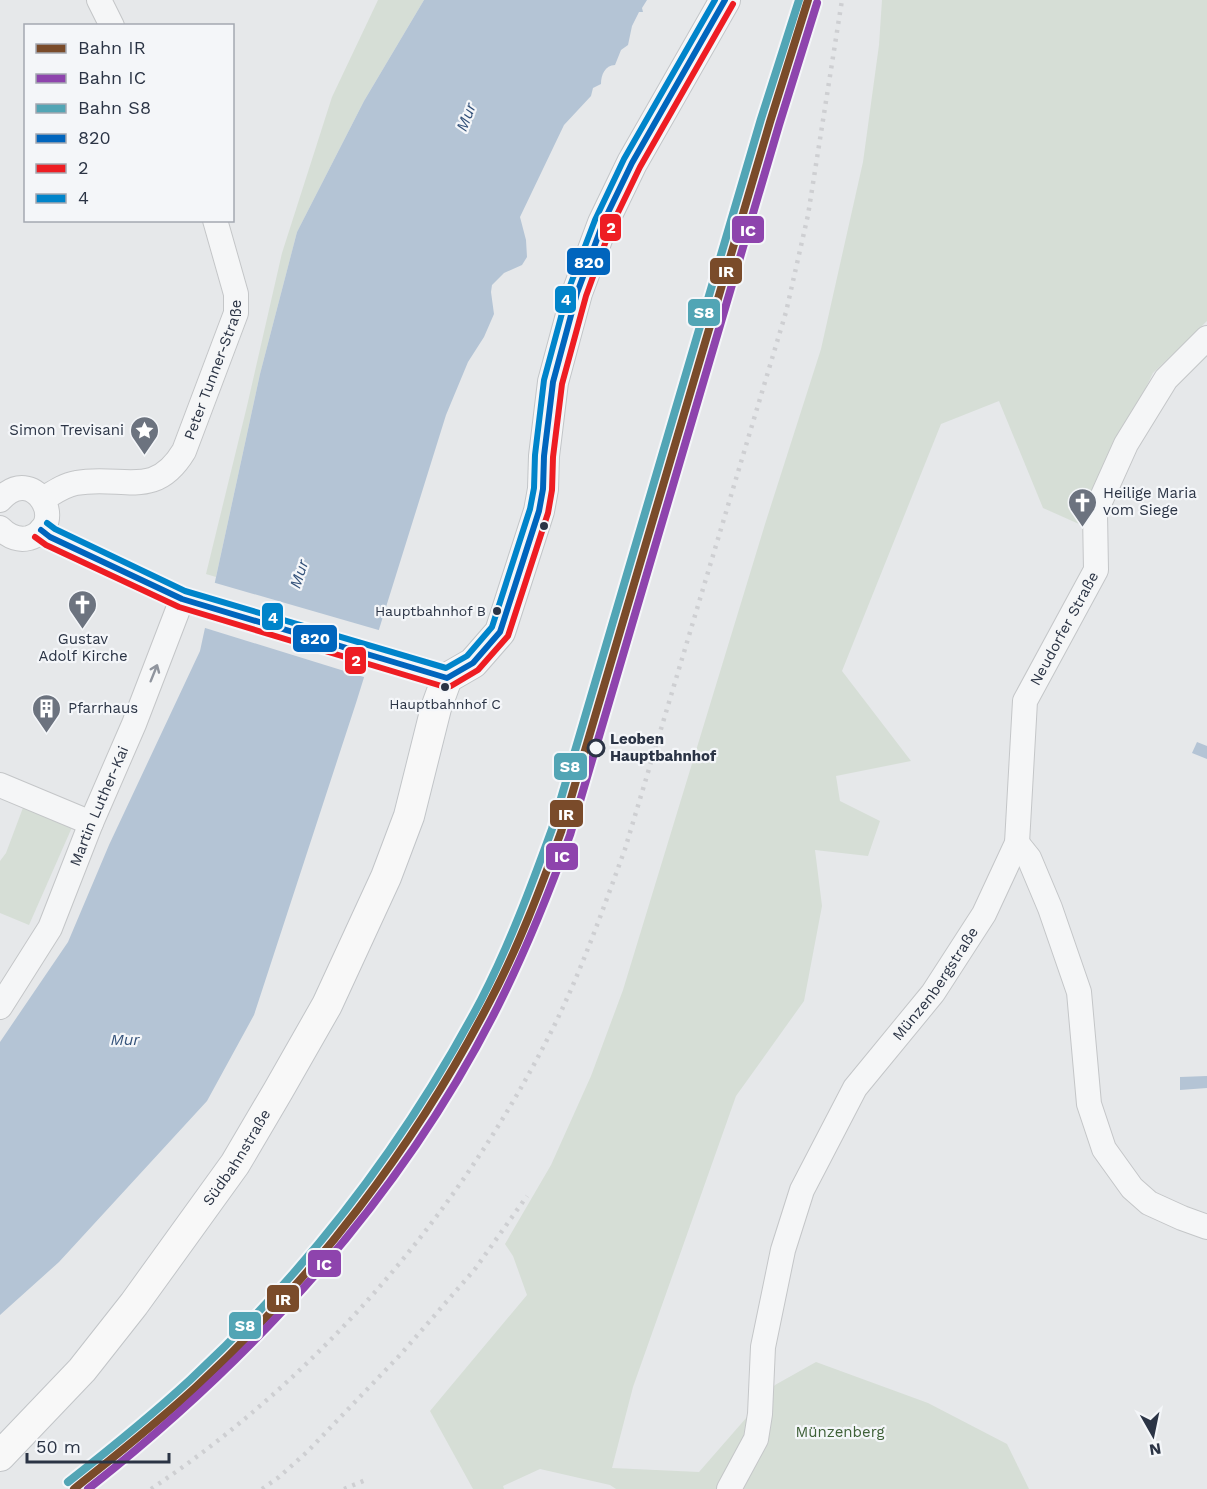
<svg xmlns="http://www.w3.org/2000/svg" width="1207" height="1489" viewBox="0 0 1207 1489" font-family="'Work Sans',sans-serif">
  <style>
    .green { fill: #d6ded6 }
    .water { fill: #b4c4d5 }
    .pier { fill: #e6e8ea }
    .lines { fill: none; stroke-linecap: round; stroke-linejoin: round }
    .minor-casing { stroke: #c4c6c8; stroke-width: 26 }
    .major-casing { stroke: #c2c5c8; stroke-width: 32 }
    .minor { stroke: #f5f6f7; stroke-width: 24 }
    .major { stroke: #f8f8f8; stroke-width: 30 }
    .rail { stroke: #cecfd2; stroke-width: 4.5; stroke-dasharray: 3 6; stroke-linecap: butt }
    .bus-1-casing { stroke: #f4f6f9; stroke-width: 10 }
    .bus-2-casing { stroke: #f4f6f9; stroke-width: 10 }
    .bus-3-casing { stroke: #f4f6f9; stroke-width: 10 }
    .bus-1 { stroke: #0065bd; stroke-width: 6 }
    .bus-2 { stroke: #ee1d23; stroke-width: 6 }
    .bus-3 { stroke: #0084ca; stroke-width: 6 }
    .rail-1-casing { stroke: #f4f6f9; stroke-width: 12 }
    .rail-2-casing { stroke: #f4f6f9; stroke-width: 12 }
    .rail-3-casing { stroke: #f4f6f9; stroke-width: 12 }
    .rail-1 { stroke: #7a4b2a; stroke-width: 8 }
    .rail-2 { stroke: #8e44ad; stroke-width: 8 }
    .rail-3 { stroke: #52a5b5; stroke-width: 8 }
    .oneway { stroke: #90959e }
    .bus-dot { fill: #2b3445; stroke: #f4f6f9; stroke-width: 2 }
    .stop-dot { fill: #f4f6f9; stroke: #2b3445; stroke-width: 3 }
    .labels { text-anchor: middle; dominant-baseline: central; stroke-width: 4.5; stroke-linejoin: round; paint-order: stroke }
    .bus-label { font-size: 14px; fill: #2b3445; stroke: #f4f6f9; text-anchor: end }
    .street-label { font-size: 15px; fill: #2b3445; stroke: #f4f6f9 }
    .poi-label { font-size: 15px; fill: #2b3445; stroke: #f4f6f9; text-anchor: start }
    .stop-label { font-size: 15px; font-weight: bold; fill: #2b3445; stroke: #f4f6f9; text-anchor: start }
    .park-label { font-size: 15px; fill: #3f6138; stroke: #f4f6f9 }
    .water-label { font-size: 16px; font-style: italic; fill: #34527a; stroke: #f4f6f9 }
    .line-badge { stroke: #f4f6f9; stroke-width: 2 }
    .badge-label { font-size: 16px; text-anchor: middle; font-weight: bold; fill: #fff }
  </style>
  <rect width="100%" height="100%" fill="#e6e8ea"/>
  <g class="green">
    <polygon points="378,0 424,0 364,101 297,232 260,374 216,577 206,574 247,406 282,253 332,97"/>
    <polygon points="882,0 1207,0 1207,321 1153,373 1079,524 1043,508 999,401 941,424 842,671 911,761 836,776 840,801 880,821 868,856 815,850 822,906 804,1001 736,1096 633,1387 612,1468 699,1472 775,1385 816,1362 928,1403 1007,1444 1029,1489 616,1489 610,1485 540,1469 503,1486 504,1489 473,1489 430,1411 527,1295 513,1256 505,1244 551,1165 591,1076 623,990 766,521 821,349 863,162 879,45"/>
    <polygon points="24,805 73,825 29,925 0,913 0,861 6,853"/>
  </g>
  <g class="water">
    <path d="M424,0h223l-5,8 1,4h-4l-7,14 -4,19 -7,5 -6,15c-10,0 -14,10 -14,19l-8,4 -2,8 -27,29 -44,92 6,23 1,17 -5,8 -18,8 -12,12 -1,7 3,22 -10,23 -16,25 -22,53 -90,288 -102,312 -47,86 -148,161 -59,53v-273l68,-100 41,-97 91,-194 60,-277 37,-142 67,-131z"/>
    <polygon points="1197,742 1207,746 1207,759 1192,753"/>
    <polygon points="1207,1076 1207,1088 1180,1090 1180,1077"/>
  </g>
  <polygon class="pier" points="212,582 382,631 367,678 202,627"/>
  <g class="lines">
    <defs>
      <g id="minor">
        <polyline points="99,0 112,26"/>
        <path id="s1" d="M43,499c10,-6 21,-14 33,-16 46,-9 78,18 108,-32l52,-138v-19l-21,-74"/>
        <path d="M0,500c33,-38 70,25 29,38 -12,3 -21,-2 -29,-10"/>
        <polyline points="41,530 50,537 182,599 447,678"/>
        <polyline points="0,785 91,823"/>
        <polyline points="1017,843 1029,858 1050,908 1079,992 1089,1104 1104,1149 1132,1188 1149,1203 1182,1218 1207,1227"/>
        <path id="s2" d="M0,1007l50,-79 41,-105 43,-99 48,-125"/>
        <path id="s3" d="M729,1489l27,-50 4,-25 3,-67 20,-97 19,-60 53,-102 78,-95 51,-79 33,-71 8,-142 71,-131 -1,-57 31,-69 40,-65 41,-41"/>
      </g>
      <g id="major">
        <path id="s4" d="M0,1456l82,-86 52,-66 101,-140 43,-73 49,-86 59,-128 23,-61 27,-108 11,-30 26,-15 27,-31 39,-121 4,-22 1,-33 9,-74 24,-89 26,-70 29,-60 93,-163"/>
      </g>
    </defs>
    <use href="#minor" class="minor-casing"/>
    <use href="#major" class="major-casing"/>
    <use href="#minor" class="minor"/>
    <use href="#major" class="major"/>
    <g class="rail">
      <path d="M151,1489c169,-113 307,-274 399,-455 30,-59 52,-122 75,-185l161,-537 22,-97 34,-215"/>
      <polyline points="262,1489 279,1477 307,1452 401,1354 475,1269 527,1196"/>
      <polyline points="344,1489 368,1479"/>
    </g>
    <defs>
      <polyline id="bus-1" points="41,530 50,537 182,599 447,678 473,663 500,632 539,511 543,489 544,456 553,382 577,293 603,223 632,163 725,0"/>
      <polyline id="bus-2" points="35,537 46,545 179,607 445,687 451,686 478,670 508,636 548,513 552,490 553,457 562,384 586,296 611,227 640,167 733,4"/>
      <polyline id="bus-3" points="47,523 55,529 185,591 446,668 467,656 492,627 530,509 534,488 535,455 544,380 568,291 595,220 624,159 715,0"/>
    </defs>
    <use href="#bus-1" class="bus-1-casing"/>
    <use href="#bus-2" class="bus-2-casing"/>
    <use href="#bus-3" class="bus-3-casing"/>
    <use href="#bus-1" class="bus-1"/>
    <use href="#bus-2" class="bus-2"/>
    <use href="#bus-3" class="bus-3"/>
    <defs>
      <path id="rail-1" d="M74,1489c41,-33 83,-66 122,-102 118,-109 219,-241 293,-384 29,-55 51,-113 72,-171l209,-710 38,-122"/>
      <path id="rail-2" d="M88,1489c167,-132 314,-292 410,-483 28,-56 51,-113 72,-171l209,-710 38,-122"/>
      <path id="rail-3" d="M68,1482c42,-33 83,-66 122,-102 117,-109 216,-238 291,-380 28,-54 50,-113 71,-171l209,-710 38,-119"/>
    </defs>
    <use href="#rail-1" class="rail-1-casing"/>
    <use href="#rail-2" class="rail-2-casing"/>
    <use href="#rail-3" class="rail-3-casing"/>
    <use href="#rail-1" class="rail-1"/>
    <use href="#rail-2" class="rail-2"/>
    <use href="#rail-3" class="rail-3"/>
  </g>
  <defs><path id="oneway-shaft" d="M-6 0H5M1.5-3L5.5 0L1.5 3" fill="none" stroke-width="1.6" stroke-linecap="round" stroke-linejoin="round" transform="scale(1.5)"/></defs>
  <use class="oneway" href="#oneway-shaft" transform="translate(154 673) rotate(-68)"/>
  <defs>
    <symbol id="sight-pin" viewBox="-11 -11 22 30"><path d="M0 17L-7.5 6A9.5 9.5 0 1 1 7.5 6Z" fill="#6c737f" stroke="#f4f6f9"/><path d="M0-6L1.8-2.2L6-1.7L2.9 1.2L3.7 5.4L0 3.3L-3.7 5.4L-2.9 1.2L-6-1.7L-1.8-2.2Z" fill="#fff"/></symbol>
    <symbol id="church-pin" viewBox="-11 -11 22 30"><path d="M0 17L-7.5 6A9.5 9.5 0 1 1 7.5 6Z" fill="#6c737f" stroke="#f4f6f9"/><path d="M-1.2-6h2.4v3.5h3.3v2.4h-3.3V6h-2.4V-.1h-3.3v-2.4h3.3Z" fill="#fff"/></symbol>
    <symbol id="building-pin" viewBox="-11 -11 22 30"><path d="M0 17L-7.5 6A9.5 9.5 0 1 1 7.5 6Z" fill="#6c737f" stroke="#f4f6f9"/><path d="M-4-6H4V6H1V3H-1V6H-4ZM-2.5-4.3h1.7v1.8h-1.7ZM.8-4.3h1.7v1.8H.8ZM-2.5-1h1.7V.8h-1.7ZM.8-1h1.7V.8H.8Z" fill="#fff"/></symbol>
  </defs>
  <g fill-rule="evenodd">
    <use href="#sight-pin" x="128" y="414" width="33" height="45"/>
    <use href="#church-pin" x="1066" y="486" width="33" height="45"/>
    <use href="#church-pin" x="66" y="588" width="33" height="45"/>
    <use href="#building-pin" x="30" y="692" width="33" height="45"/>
  </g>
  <g class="bus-dot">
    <circle cx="544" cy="526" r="5"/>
    <circle cx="497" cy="611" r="5"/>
    <circle cx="445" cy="687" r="5"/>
  </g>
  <circle class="stop-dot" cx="596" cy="748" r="8"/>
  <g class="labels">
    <g class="bus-label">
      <text x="486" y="611">Hauptbahnhof B</text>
      <text x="445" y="704" text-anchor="middle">Hauptbahnhof C</text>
    </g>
    <g class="street-label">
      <text stroke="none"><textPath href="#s1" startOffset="244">Peter Tunner-Straße</textPath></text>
      <text stroke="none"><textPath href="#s3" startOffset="946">Neudorfer Straße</textPath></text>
      <text stroke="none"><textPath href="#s2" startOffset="225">Martin Luther-Kai</textPath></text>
      <text stroke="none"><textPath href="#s3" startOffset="558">Münzenbergstraße</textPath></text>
      <text stroke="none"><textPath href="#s4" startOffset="382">Südbahnstraße</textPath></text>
    </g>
    <g class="poi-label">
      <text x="124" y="430" text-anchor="end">Simon Trevisani</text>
      <text x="1103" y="493">Heilige Maria<tspan x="1103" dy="17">vom Siege</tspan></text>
      <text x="83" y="639" text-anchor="middle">Gustav<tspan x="83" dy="17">Adolf Kirche</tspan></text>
      <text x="68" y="708">Pfarrhaus</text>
    </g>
    <g class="stop-label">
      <text x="610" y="739">Leoben<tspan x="610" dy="17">Hauptbahnhof</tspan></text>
    </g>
    <g class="park-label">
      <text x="840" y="1432">Münzenberg</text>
    </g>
    <g class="water-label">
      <text transform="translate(466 117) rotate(-69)">Mur</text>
      <text transform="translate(299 574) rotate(-72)">Mur</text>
      <text x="125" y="1039">Mur</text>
    </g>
  </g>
  <g class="line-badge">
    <rect x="599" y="213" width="23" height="29" rx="6" fill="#ee1d23"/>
    <rect x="731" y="215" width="34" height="29" rx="6" fill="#8e44ad"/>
    <rect x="566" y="247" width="45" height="29" rx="6" fill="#0065bd"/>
    <rect x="709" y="257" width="34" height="28" rx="6" fill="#7a4b2a"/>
    <rect x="554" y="285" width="23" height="29" rx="6" fill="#0084ca"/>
    <rect x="687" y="298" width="34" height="29" rx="6" fill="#52a5b5"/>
    <rect x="261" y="602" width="23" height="29" rx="6" fill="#0084ca"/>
    <rect x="292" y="624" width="46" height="29" rx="6" fill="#0065bd"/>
    <rect x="344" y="646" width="23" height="29" rx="6" fill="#ee1d23"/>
    <rect x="553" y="752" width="35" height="29" rx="6" fill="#52a5b5"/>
    <rect x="549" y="799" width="35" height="29" rx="6" fill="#7a4b2a"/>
    <rect x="545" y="842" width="34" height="29" rx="6" fill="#8e44ad"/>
    <rect x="307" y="1249" width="35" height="29" rx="6" fill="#8e44ad"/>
    <rect x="266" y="1284" width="34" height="29" rx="6" fill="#7a4b2a"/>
    <rect x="228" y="1311" width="34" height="29" rx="6" fill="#52a5b5"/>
  </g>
  <g class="badge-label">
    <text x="611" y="233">2</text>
    <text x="748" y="236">IC</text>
    <text x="589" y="268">820</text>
    <text x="726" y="277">IR</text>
    <text x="566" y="305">4</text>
    <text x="704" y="318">S8</text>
    <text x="273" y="623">4</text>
    <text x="315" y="644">820</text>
    <text x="356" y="666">2</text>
    <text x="570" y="772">S8</text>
    <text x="566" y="820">IR</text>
    <text x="562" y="862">IC</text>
    <text x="324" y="1270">IC</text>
    <text x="283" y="1305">IR</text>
    <text x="245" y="1331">S8</text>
  </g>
  <rect x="24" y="24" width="210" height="198" fill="#f4f6f9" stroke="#a4a8b1" stroke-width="1.5"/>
  <rect x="36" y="44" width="30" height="9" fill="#7a4b2a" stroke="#a4a8b1" stroke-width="1.5"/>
  <text x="78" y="54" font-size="18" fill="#2b3445">Bahn IR</text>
  <rect x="36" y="74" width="30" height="9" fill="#8e44ad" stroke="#a4a8b1" stroke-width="1.5"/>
  <text x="78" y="84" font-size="18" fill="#2b3445">Bahn IC</text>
  <rect x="36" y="104" width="30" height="9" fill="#52a5b5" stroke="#a4a8b1" stroke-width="1.5"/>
  <text x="78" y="114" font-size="18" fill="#2b3445">Bahn S8</text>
  <rect x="36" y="134" width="30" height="9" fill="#0065bd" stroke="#a4a8b1" stroke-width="1.5"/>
  <text x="78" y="144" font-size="18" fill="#2b3445">820</text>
  <rect x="36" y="164" width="30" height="9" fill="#ee1d23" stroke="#a4a8b1" stroke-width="1.5"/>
  <text x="78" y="174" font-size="18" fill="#2b3445">2</text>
  <rect x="36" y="194" width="30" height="9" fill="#0084ca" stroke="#a4a8b1" stroke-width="1.5"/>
  <text x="78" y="204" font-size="18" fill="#2b3445">4</text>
  <g transform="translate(1153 1435) rotate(171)" stroke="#f4f6f9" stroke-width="4.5" paint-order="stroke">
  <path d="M0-4.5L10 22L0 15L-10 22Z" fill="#2b3445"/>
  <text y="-9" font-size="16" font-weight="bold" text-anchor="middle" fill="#2b3445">N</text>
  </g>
  <path d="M27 1453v9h142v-9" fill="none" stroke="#2b3445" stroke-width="3"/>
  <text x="36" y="1453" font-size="18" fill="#2b3445" stroke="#f4f6f9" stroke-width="4.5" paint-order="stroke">50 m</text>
</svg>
